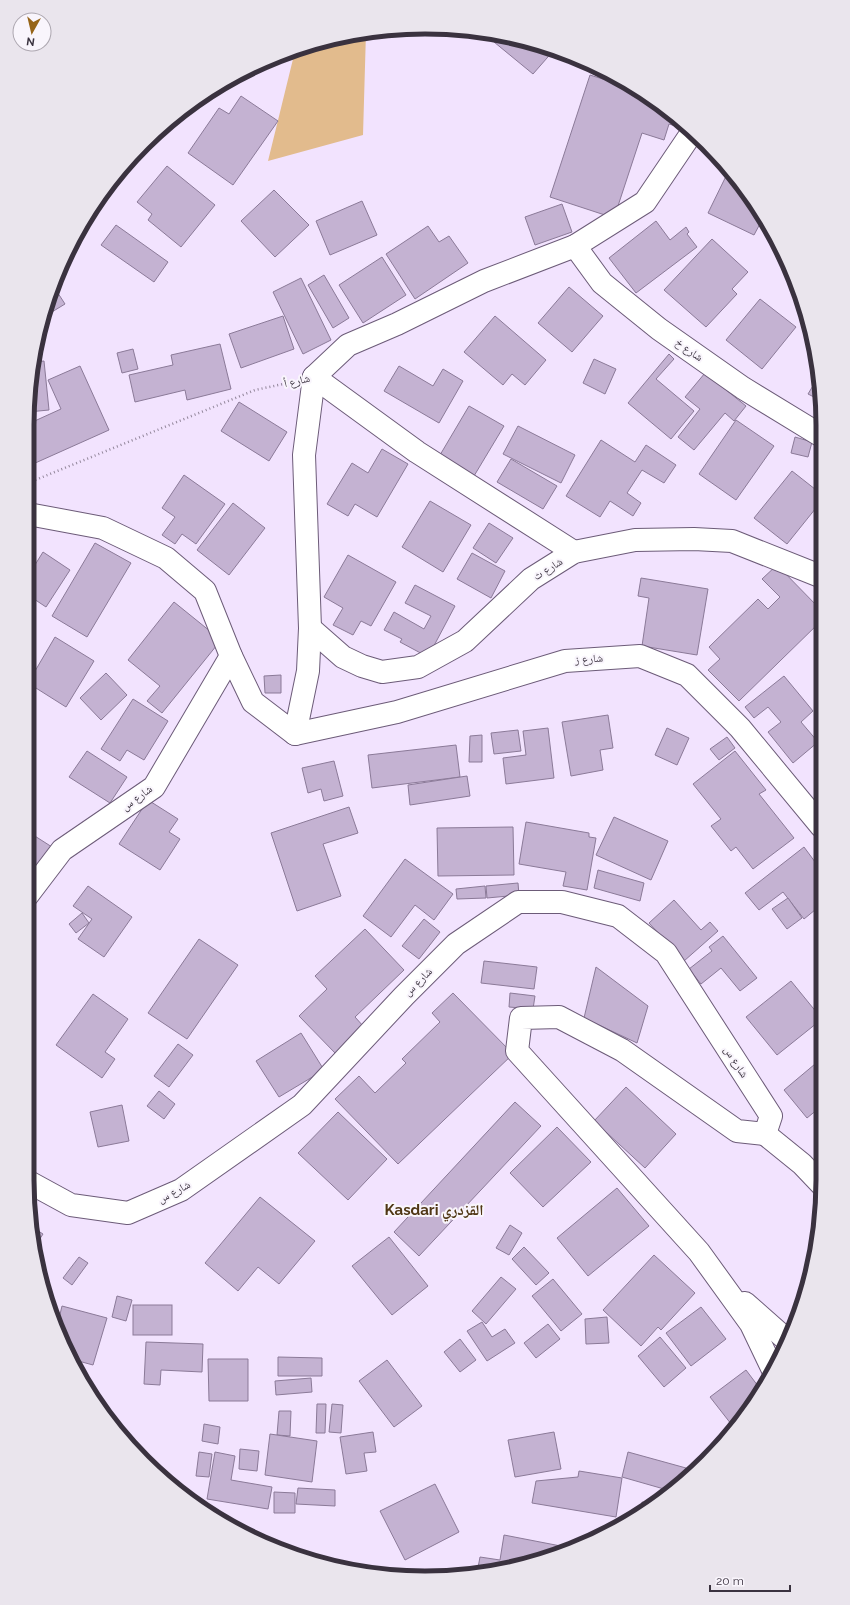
<svg xmlns="http://www.w3.org/2000/svg" width="850" height="1605" viewBox="0 0 850 1605" font-family="Raleway,'Noto Naskh Arabic',sans-serif">
  <style>
    .green { fill: #e2bb8d }
    .building { fill: #c4b2d2; stroke: #8b7a98 }
    .lines { fill: none; stroke-linecap: round; stroke-linejoin: round }
    .street-casing { stroke: #6c5b78; stroke-width: 24 }
    .path { stroke: #93879b; stroke-width: 2.5; stroke-dasharray: 1 3; stroke-linecap: butt }
    .street { stroke: #fff; stroke-width: 22 }
    .labels { text-anchor: middle; dominant-baseline: central; stroke-width: 4; stroke-linejoin: round; paint-order: stroke }
    .street-label { font-size: 11px; fill: #3a323f; stroke: #f9f5fc }
    .district-label { font-size: 15px; font-weight: bold; fill: #4f3615; stroke: #f9f5fc }
    .rim { fill: none; stroke: #3a323f; stroke-width: 5 }
  </style>
  <rect width="100%" height="100%" fill="#f2e3fe"/>
  <polygon class="green" points="366,32 363,135 268,161 294,55 289,52 297,48"/>
  <g class="building">
    <polygon points="499,36 528,41 554,50 533,74 494,42"/>
    <polygon points="590,75 631,88 687,125 685,129 669,124 664,140 642,133 614,218 550,197"/>
    <polygon points="241,96 278,121 233,185 188,153 219,108 229,114"/>
    <polygon points="167,166 215,205 181,247 148,220 152,214 137,202"/>
    <polygon points="729,170 741,183 762,220 754,235 708,213"/>
    <polygon points="274,190 309,225 275,257 241,221"/>
    <polygon points="362,201 377,235 330,255 316,221"/>
    <polygon points="562,204 572,232 535,245 525,217"/>
    <polygon points="656,221 670,240 686,227 689,232 687,234 697,247 636,293 609,258"/>
    <polygon points="116,225 168,262 154,282 101,245"/>
    <polygon points="428,226 439,242 449,236 468,263 415,299 386,254"/>
    <polygon points="712,239 748,272 732,289 737,294 706,327 664,290"/>
    <polygon points="382,257 406,295 363,323 339,285"/>
    <polygon points="324,275 349,318 333,328 308,285"/>
    <polygon points="301,278 331,340 303,354 273,292"/>
    <polygon points="54,287 65,304 42,318"/>
    <polygon points="569,287 603,316 572,352 538,323"/>
    <polygon points="760,299 796,327 762,369 726,340"/>
    <polygon points="283,316 294,349 241,368 229,334"/>
    <polygon points="495,316 546,360 525,385 512,374 503,385 464,352"/>
    <polygon points="220,344 231,389 187,400 185,390 135,402 129,375 173,365 171,355"/>
    <polygon points="133,349 138,369 122,373 117,353"/>
    <polygon points="669,354 674,359 656,379 694,411 671,439 628,403"/>
    <polygon points="594,359 616,369 605,394 583,383"/>
    <polygon points="44,361 49,410 28,412 28,399 34,362"/>
    <polygon points="80,366 109,430 33,464 28,453 28,424 61,409 48,380"/>
    <polygon points="399,366 433,386 443,369 463,381 439,423 384,391"/>
    <polygon points="705,373 746,406 734,421 725,413 694,450 678,437 700,409 685,397"/>
    <polygon points="820,374 820,400 808,394"/>
    <polygon points="239,402 287,432 269,461 221,431"/>
    <polygon points="469,406 504,426 474,476 440,455"/>
    <polygon points="736,420 774,446 736,500 699,474"/>
    <polygon points="518,426 575,455 561,483 503,454"/>
    <polygon points="795,437 812,442 808,457 791,453"/>
    <polygon points="601,440 635,462 646,445 676,465 664,483 642,470 627,493 641,503 633,516 610,501 600,517 566,496"/>
    <polygon points="382,449 408,464 377,517 355,504 348,516 327,504 352,463 368,473"/>
    <polygon points="511,459 557,486 543,509 497,482"/>
    <polygon points="792,471 820,493 820,503 787,544 754,518"/>
    <polygon points="184,475 225,504 196,544 182,534 175,544 162,535 175,517 162,508"/>
    <polygon points="430,501 471,525 443,572 402,547"/>
    <polygon points="233,503 265,528 229,575 197,550"/>
    <polygon points="489,523 513,538 496,563 473,548"/>
    <polygon points="95,543 131,563 87,637 52,616"/>
    <polygon points="43,552 70,570 46,607 28,595 28,576"/>
    <polygon points="472,553 505,571 491,598 457,579"/>
    <polygon points="348,555 396,582 371,626 361,621 353,635 333,625 343,608 324,597"/>
    <polygon points="777,565 820,609 820,622 739,701 708,670 720,659 709,647 758,599 768,609 780,597 762,579"/>
    <polygon points="641,578 708,589 697,655 642,646 649,598 638,596"/>
    <polygon points="415,585 455,606 428,657 400,642 402,639 384,630 394,612 424,629 431,616 405,603"/>
    <polygon points="174,602 221,640 162,713 147,701 160,686 128,660"/>
    <polygon points="55,637 94,661 66,707 28,683"/>
    <polygon points="106,673 127,695 101,720 80,698"/>
    <polygon points="281,675 281,693 265,693 264,676"/>
    <polygon points="784,676 813,711 801,722 818,742 793,763 768,732 781,722 768,707 754,718 745,707"/>
    <polygon points="821,676 821,688 815,682"/>
    <polygon points="133,699 168,721 144,760 127,750 120,761 101,749"/>
    <polygon points="608,715 613,748 600,750 603,770 571,776 562,722"/>
    <polygon points="548,728 554,778 506,784 503,758 526,755 523,731"/>
    <polygon points="667,728 689,738 677,765 655,755"/>
    <polygon points="518,730 521,751 494,754 491,733"/>
    <polygon points="482,735 482,762 469,762 470,736"/>
    <polygon points="727,737 735,748 719,760 710,749"/>
    <polygon points="456,745 460,777 372,788 368,755"/>
    <polygon points="87,751 127,777 110,803 69,777"/>
    <polygon points="735,751 766,790 759,794 794,838 753,869 736,847 731,851 711,826 721,819 693,784"/>
    <polygon points="334,761 343,796 324,801 321,789 308,793 302,768"/>
    <polygon points="467,776 470,796 410,805 408,785"/>
    <polygon points="148,800 178,819 169,832 180,839 160,870 119,844"/>
    <polygon points="349,807 358,833 323,844 341,896 297,911 271,833"/>
    <polygon points="614,817 668,841 651,880 596,855"/>
    <polygon points="526,822 589,833 589,837 596,838 587,890 563,886 566,872 519,864"/>
    <polygon points="513,827 514,875 438,876 437,828"/>
    <polygon points="27,831 52,847 27,885"/>
    <polygon points="804,847 821,870 821,905 804,919 783,892 759,910 745,893"/>
    <polygon points="405,859 453,894 434,920 415,905 391,937 363,916"/>
    <polygon points="598,870 644,883 640,901 594,888"/>
    <polygon points="518,883 519,895 487,898 486,886"/>
    <polygon points="88,886 132,917 104,957 78,939 92,919 73,906"/>
    <polygon points="485,886 486,898 457,899 456,889"/>
    <polygon points="788,898 802,918 787,929 772,909"/>
    <polygon points="674,900 701,930 710,922 718,931 684,961 649,923"/>
    <polygon points="82,913 89,923 76,933 69,924"/>
    <polygon points="424,919 440,932 419,959 402,946"/>
    <polygon points="365,929 404,970 355,1017 364,1027 336,1054 299,1016 327,989 315,976"/>
    <polygon points="723,936 757,978 740,991 721,968 701,984 689,969 712,951 709,947"/>
    <polygon points="199,939 238,965 187,1039 148,1013"/>
    <polygon points="484,961 537,967 534,989 481,983"/>
    <polygon points="596,967 648,1006 637,1043 584,1018"/>
    <polygon points="791,981 822,1019 777,1055 746,1017"/>
    <polygon points="453,993 513,1054 398,1164 335,1099 359,1076 375,1093 406,1063 402,1059 440,1022 432,1013"/>
    <polygon points="510,993 535,996 533,1009 509,1007"/>
    <polygon points="93,994 128,1019 105,1052 115,1059 102,1078 56,1045"/>
    <polygon points="301,1033 324,1070 279,1097 256,1061"/>
    <polygon points="178,1044 193,1055 169,1087 154,1076"/>
    <polygon points="821,1059 822,1114 818,1109 807,1118 784,1090"/>
    <polygon points="626,1087 676,1134 645,1168 594,1121"/>
    <polygon points="159,1091 175,1104 164,1119 147,1106"/>
    <polygon points="515,1102 541,1126 419,1256 394,1232"/>
    <polygon points="122,1105 129,1141 98,1147 90,1112"/>
    <polygon points="338,1112 387,1159 348,1200 298,1153"/>
    <polygon points="557,1127 591,1162 543,1207 510,1173"/>
    <polygon points="617,1188 649,1226 588,1276 557,1238"/>
    <polygon points="260,1197 315,1241 279,1284 258,1267 238,1291 205,1263"/>
    <polygon points="510,1225 522,1233 509,1255 496,1248"/>
    <polygon points="32,1227 43,1234 34,1248"/>
    <polygon points="389,1237 428,1286 392,1315 352,1266"/>
    <polygon points="524,1247 549,1273 536,1285 512,1259"/>
    <polygon points="654,1255 695,1293 661,1330 658,1327 641,1346 603,1310"/>
    <polygon points="79,1257 88,1263 72,1285 63,1278"/>
    <polygon points="501,1277 516,1289 486,1324 472,1311"/>
    <polygon points="553,1279 582,1314 561,1331 532,1296"/>
    <polygon points="117,1296 132,1300 126,1321 112,1317"/>
    <rect x="133" y="1305" width="39" height="30"/>
    <polygon points="62,1306 107,1318 93,1365 71,1359 57,1327"/>
    <polygon points="701,1307 726,1339 691,1366 666,1333"/>
    <polygon points="607,1317 609,1343 586,1344 585,1319"/>
    <polygon points="482,1322 492,1337 505,1329 515,1343 487,1361 467,1331"/>
    <polygon points="548,1324 560,1339 536,1358 524,1343"/>
    <polygon points="660,1337 686,1368 664,1387 638,1356"/>
    <polygon points="460,1339 476,1360 460,1372 444,1352"/>
    <polygon points="146,1342 203,1344 202,1372 161,1370 160,1385 144,1384"/>
    <polygon points="278,1357 322,1358 322,1376 278,1376"/>
    <polygon points="208,1359 248,1359 248,1401 209,1401"/>
    <polygon points="387,1360 422,1406 394,1427 359,1381"/>
    <polygon points="746,1370 761,1390 735,1429 710,1397"/>
    <polygon points="311,1378 312,1392 276,1395 275,1381"/>
    <polygon points="317,1404 326,1404 325,1433 316,1433"/>
    <polygon points="332,1404 343,1405 341,1433 329,1432"/>
    <polygon points="279,1411 291,1411 290,1436 277,1435"/>
    <polygon points="204,1424 220,1427 218,1444 202,1441"/>
    <polygon points="373,1432 376,1452 364,1453 367,1471 346,1474 340,1437"/>
    <polygon points="554,1432 561,1469 515,1477 508,1440"/>
    <polygon points="270,1434 317,1441 312,1482 265,1475"/>
    <polygon points="240,1449 259,1451 257,1471 239,1469"/>
    <polygon points="199,1452 212,1454 209,1477 196,1476"/>
    <polygon points="215,1452 235,1456 231,1480 272,1487 268,1509 207,1499"/>
    <polygon points="628,1452 686,1468 683,1481 671,1491 622,1477"/>
    <polygon points="579,1471 622,1478 616,1517 532,1503 536,1481 578,1477"/>
    <polygon points="435,1484 459,1532 405,1560 380,1511"/>
    <polygon points="298,1488 335,1490 335,1506 296,1504"/>
    <polygon points="274,1492 295,1493 295,1513 274,1513"/>
    <polygon points="642,1502 655,1504 640,1514"/>
    <polygon points="504,1535 571,1548 528,1564 477,1573 480,1557 500,1560"/>
  </g>
  <g class="lines">
    <defs>
      <g id="street">
        <polyline points="575,246 602,283 659,329 743,388 820,435"/>
        <polyline points="314,377 348,345 397,324 484,281 575,246 645,202 693,131"/>
        <polyline points="314,377 417,452 574,552"/>
        <polyline points="28,514 103,528 166,558 205,591 231,656 253,702 295,734 308,671 310,628 304,455 314,377"/>
        <polyline points="310,628 343,657 362,666 382,672 418,667 465,641 531,579 574,552 635,540 694,539 732,541 820,576"/>
        <polyline points="295,734 397,712 565,661 640,656 687,675 740,728 821,826"/>
        <polyline points="27,896 62,850 154,787 231,656"/>
        <polyline points="765,1134 802,1164 822,1185"/>
        <polyline points="27,1181 71,1205 128,1213 181,1190 302,1105 404,996 456,944 518,902 562,902 618,916 666,953 771,1116 765,1134 737,1131 622,1050 559,1017 521,1018 517,1051 699,1252 751,1324 773,1370"/>
        <polyline points="745,1303 788,1341"/>
      </g>
    </defs>
    <use href="#street" class="street-casing"/>
    <polyline class="path" points="28,483 255,390 288,383"/>
    <use href="#street" class="street"/>
  </g>
  <g class="labels">
    <g class="street-label">
      <text transform="translate(689 350) rotate(35)">شارع خ</text>
      <text transform="translate(297 381) rotate(-13)">شارع أ</text>
      <text transform="translate(548 569) rotate(-32)">شارع ث</text>
      <text transform="translate(589 659) rotate(-4)">شارع ﺯ</text>
      <text transform="translate(137 798) rotate(-36)">شارع ﺱ</text>
      <text transform="translate(418 982) rotate(-45)">شارع ﺱ</text>
      <text transform="translate(736 1062) rotate(57)">شارع ﺱ</text>
      <text transform="translate(174 1192) rotate(-28)">شارع ﺱ</text>
    </g>
    <g class="district-label">
      <text x="434" y="1210">Kasdari القزدري</text>
    </g>
  </g>
  <path d="M0 0H850V1605H0ZM425 34H425A391 391 0 0 1 816 425V1180A391 391 0 0 1 425 1571H425A391 391 0 0 1 34 1180V425A391 391 0 0 1 425 34Z" fill="#eae5ed" fill-rule="evenodd"/>
  <path class="rim" d="M425 34H425A391 391 0 0 1 816 425V1180A391 391 0 0 1 425 1571H425A391 391 0 0 1 34 1180V425A391 391 0 0 1 425 34Z"/>
  <g transform="translate(32 32) rotate(188)"><circle r="19" fill="#f9f5fc" stroke="#ada7b0"/>
  <path d="M0-3L7 15L0 10L-7 15Z" fill="#966417"/>
  <text y="-6" font-size="11" font-weight="bold" text-anchor="middle" fill="#3a323f">N</text>
  </g>
  <path d="M710 1585v6h80v-6" fill="none" stroke="#3a323f" stroke-width="2"/>
  <text x="716" y="1585" font-size="12" fill="#3a323f" stroke="#f9f5fc" stroke-width="3" paint-order="stroke">20 m</text>
</svg>
